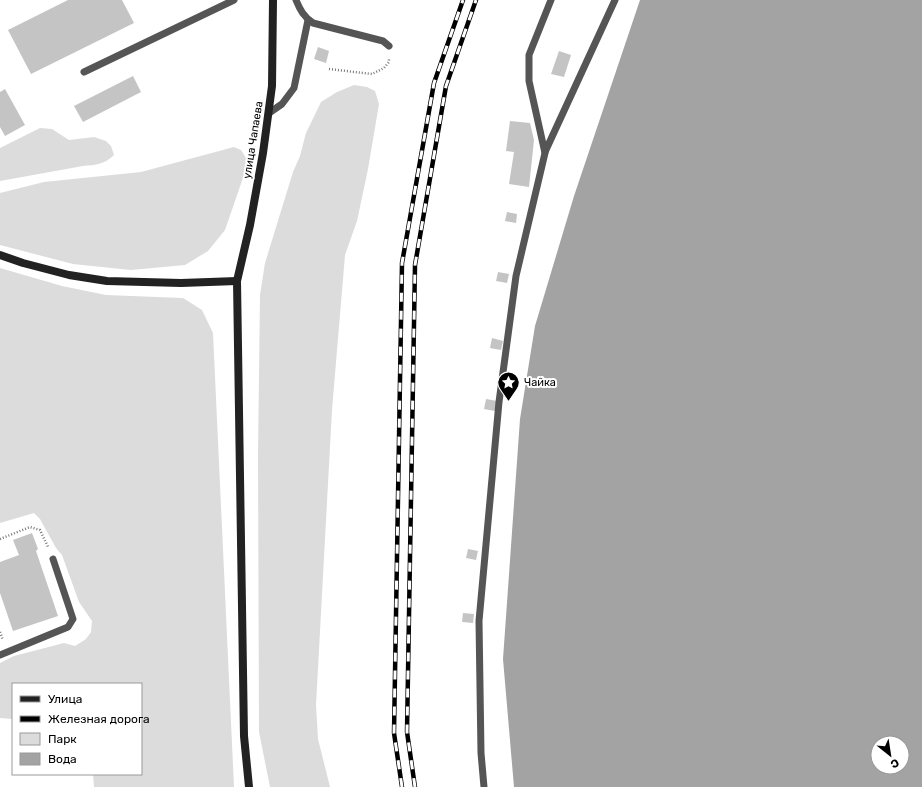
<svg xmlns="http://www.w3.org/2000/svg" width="922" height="787" viewBox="0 0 922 787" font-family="Rubik,sans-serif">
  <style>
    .green { fill: #dcdcdc }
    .water { fill: #a3a3a3; fill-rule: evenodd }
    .building { fill: #c4c4c4 }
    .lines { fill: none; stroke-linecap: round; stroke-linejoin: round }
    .path { stroke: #777; stroke-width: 2.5; stroke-dasharray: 1 2; stroke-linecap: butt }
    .lane { stroke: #555; stroke-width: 7 }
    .secondary { stroke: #222; stroke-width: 8 }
    .rail-casing { stroke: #000; stroke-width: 4.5 }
    .rail { stroke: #fff; stroke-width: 3; stroke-dasharray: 9; stroke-linecap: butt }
    .labels { text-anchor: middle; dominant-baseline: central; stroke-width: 4; stroke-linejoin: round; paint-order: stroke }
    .street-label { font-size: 11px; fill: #000; stroke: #fff }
    .poi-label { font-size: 11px; fill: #000; stroke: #fff; text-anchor: start }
  </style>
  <rect width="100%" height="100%" fill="#fff"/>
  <g class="green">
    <polygon points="354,85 367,87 375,91 379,104 368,169 357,221 345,255 332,410 316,705 318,739 330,787 270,787 259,732 258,454 260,295 265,263 293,172 300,156 306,133 321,102 337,92"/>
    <path d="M40,128l12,1 17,11 25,-3 12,4 5,5 3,9c-9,9 -18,10 -31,11l-83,15v-33z"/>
    <polygon points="234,147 241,150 246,158 245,172 225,230 208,251 185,265 131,270 73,264 0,245 0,193 44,182 141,172"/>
    <polygon points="0,268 62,286 106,295 183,298 202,310 213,333 234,787 94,787 93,774 141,774 141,684 13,684 13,719 0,718 0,663 14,656 64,643 75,646 86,639 91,632 92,621 79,602 62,555 56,548 40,519 34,513 0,523"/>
  </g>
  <path class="water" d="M640,0h282v787h-408l-11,-128 17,-240 15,-93 39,-130zM878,743h24v24h-24z"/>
  <g class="building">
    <polygon points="68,0 122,0 134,23 31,74 8,30"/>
    <polygon points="318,47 329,51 326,63 314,59"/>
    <polygon points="559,51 571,55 564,77 551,74"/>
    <polygon points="133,76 141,92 83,122 74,106"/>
    <polygon points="5,89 25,125 5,136 0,127 0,92"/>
    <polygon points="510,121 530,123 534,140 529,187 509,184 514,152 506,151"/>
    <polygon points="507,212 517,214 516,223 505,221"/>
    <polygon points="498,272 509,274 507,283 496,281"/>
    <polygon points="492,338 503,341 501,350 490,348"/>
    <polygon points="486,399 497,401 495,411 484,409"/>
    <polygon points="32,533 38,549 36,551 58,616 13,631 0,593 0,562 19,555 13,540"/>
    <polygon points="468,549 478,551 476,560 466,558"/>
    <polygon points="463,613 474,614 473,623 462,622"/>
  </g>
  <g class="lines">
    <g class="path">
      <polyline points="329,69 372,74 384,68 389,62 389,58"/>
      <polyline points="0,539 30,527 40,530 48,547"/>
      <polyline points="0,632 3,640"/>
    </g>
    <g class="lane">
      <path d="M296,0c4,10 8,17 17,23l70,18 6,5"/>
      <polyline points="84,72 234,0"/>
      <polyline points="269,113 282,104 294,88 308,20"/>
      <polyline points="545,152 615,0"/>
      <polyline points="0,655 68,627 73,619 53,559"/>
      <polyline points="484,787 481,753 479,621 499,402 516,276 545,153 529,81 529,55 551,0"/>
    </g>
    <g class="secondary">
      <polyline points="0,255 23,263 69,275 107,281 181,283 237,281"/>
      <polyline points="249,787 244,736 237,281 250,225 263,153 272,86 273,0"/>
    </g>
    <defs>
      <g id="rail">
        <polyline points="402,787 394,733 402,263 434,83 463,0"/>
        <polyline points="415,787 407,732 415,265 446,86 476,0"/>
      </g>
    </defs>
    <use href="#rail" class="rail-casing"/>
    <use href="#rail" class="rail"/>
  </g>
  <defs>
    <symbol id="sight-pin" viewBox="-11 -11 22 30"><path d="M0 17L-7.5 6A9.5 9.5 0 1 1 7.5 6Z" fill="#000" stroke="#fff"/><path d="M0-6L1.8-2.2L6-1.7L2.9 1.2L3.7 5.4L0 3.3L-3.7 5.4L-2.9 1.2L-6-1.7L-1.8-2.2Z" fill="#fff"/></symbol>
  </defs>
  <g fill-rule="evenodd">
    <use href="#sight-pin" x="496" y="370" width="25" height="34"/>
  </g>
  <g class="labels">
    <g class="street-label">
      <text transform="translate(253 140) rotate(-81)">улица Чапаева</text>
    </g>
    <g class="poi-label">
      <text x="524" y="382">Чайка</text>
    </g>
  </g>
  <rect x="12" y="683" width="130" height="92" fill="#ffffff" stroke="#999999"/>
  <rect x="20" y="696" width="20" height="6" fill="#222222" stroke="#999999"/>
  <text x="48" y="703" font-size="12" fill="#000000">Улица</text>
  <rect x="20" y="716" width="20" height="6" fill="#000000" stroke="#999999"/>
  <text x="48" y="723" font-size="12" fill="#000000">Железная дорога</text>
  <rect x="20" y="733" width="20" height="12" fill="#dcdcdc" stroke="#999999"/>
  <text x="48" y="743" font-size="12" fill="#000000">Парк</text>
  <rect x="20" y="753" width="20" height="12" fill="#a3a3a3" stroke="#999999"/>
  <text x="48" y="763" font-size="12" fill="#000000">Вода</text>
  <g transform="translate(890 755) rotate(150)"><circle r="19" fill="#ffffff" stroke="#999999"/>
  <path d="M0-3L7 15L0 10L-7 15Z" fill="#000000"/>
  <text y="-6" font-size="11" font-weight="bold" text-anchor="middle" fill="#000000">С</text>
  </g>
</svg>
